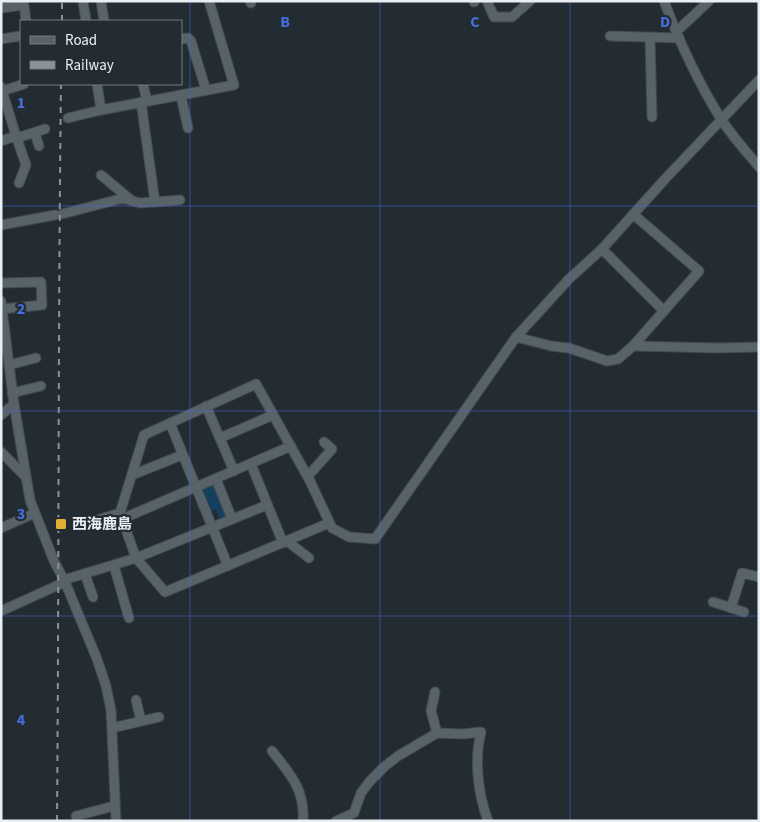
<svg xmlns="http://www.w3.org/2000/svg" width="760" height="822" viewBox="0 0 760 822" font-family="'Source Sans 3','Noto Sans JP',sans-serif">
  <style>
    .green { fill: #13405e }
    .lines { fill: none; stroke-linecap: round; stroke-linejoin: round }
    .minor-casing { stroke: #42494f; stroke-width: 11 }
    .minor { stroke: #586269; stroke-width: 9 }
    .rail { stroke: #8b9298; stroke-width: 2; stroke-dasharray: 6 6; stroke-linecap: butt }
    .grid { fill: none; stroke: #466edd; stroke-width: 1; stroke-opacity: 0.55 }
    .poi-dot { fill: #e3ae35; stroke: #242c33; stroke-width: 2 }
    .labels { text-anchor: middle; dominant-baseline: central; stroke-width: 4.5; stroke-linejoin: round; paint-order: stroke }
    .poi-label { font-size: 15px; font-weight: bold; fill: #e9eff3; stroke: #242c33; text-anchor: start }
    .grid-label { font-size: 16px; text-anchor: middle; font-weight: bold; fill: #466edd; stroke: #242c33; stroke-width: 4.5; stroke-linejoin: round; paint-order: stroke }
  </style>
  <rect width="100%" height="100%" fill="#242c33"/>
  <polygon class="green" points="213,484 217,486 229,517 220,521 216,509 208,512 201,490"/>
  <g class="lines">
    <defs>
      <g id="minor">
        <polyline points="83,1 86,21"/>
        <polyline points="101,1 104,21"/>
        <polyline points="250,1 251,3"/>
        <polyline points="487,1 494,17 512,17 530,1"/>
        <path d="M664,1c15,40 34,81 57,118 11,17 25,32 38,48"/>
        <polyline points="474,2 475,1"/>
        <polyline points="1,8 24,5 26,21"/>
        <polyline points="676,32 709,1"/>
        <polyline points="610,36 679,38"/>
        <polyline points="650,37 652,117"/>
        <polyline points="1,39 21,36"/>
        <polyline points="181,39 188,38 191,41 206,90"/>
        <polyline points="97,84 101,110"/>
        <polyline points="143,84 147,101"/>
        <polyline points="1,87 16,136 1,141"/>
        <polyline points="2,91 24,84"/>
        <polyline points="181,96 188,128"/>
        <polyline points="141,102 155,202"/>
        <polyline points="68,118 101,110 234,85 209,1"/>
        <polyline points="35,133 39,146"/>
        <polyline points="101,175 132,201"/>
        <polyline points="19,183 26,165 16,136 20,137 45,129"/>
        <polyline points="62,214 120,199 126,199 140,203 180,200"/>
        <polyline points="1,225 55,215"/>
        <polyline points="602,249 664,311"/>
        <polyline points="1,283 41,282 42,305 2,309"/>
        <polyline points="1,301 14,404 30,500 54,561 65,582 97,659 106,686 111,710 116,821"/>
        <polyline points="516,337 551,346 569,348 607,361 618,359 633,346 699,271 633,214"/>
        <polyline points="633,346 719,348 759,347"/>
        <polyline points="9,365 36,358"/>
        <polyline points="12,393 41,386"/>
        <polyline points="206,406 234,471"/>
        <polyline points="1,415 14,404"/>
        <polyline points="170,423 228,566"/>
        <polyline points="220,438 273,415"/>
        <polyline points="1,452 25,476"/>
        <polyline points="251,464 283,543"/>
        <polyline points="132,475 182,455"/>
        <polyline points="308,476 332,449 324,442"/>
        <polyline points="216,479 232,519"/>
        <polyline points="122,519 291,446"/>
        <polyline points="329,523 165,592 136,558 120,513 144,435 256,384 310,481 332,528 349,537 375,539 516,337 569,279 602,249 665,179 759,80"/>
        <polyline points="84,524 120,513"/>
        <polyline points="1,528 35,513"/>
        <polyline points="287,541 309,558"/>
        <polyline points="114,566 129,618"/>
        <polyline points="85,574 93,597"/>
        <polyline points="713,602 744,612"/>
        <polyline points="731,608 742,573 759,577"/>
        <polyline points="1,611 65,582 67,579 136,558 267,505"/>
        <polyline points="435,692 431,711 437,733"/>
        <polyline points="136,700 141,721"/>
        <polyline points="112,728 159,717"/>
        <path d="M272,751c18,23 33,38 31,70"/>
        <polyline points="76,816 114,806"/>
        <path d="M336,821l18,-8 7,-20 9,-12 15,-15 13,-10 39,-23 26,1 18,-2c-7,28 -3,62 7,89"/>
      </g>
    </defs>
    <use href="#minor" class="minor-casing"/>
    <use href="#minor" class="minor"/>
    <g class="rail">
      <polyline points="62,21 62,1"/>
      <path d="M57,821c2,-246 1,-492 4,-737"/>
    </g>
  </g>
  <path class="grid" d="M190,1v820M380,1v820M570,1v820M1,206h758M1,411h758M1,616h758"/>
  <rect class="poi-dot" x="55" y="518" width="12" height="12" rx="2.5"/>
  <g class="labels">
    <g class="poi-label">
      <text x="72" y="524">西海鹿島</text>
    </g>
  </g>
  <g class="grid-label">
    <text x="285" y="27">B</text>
    <text x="475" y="27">C</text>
    <text x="665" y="27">D</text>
    <text x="21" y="108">1</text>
    <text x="21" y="314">2</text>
    <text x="21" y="519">3</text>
    <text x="21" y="725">4</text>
  </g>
  <rect width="760" height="822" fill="none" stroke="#e9eff3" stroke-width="5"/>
  <rect x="20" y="20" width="162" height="65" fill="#242c33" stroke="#737a80"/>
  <rect x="30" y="36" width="25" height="8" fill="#586269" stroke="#737a80"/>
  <text x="65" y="45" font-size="15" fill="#e9eff3">Road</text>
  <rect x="30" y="61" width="25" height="8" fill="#8b9298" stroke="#737a80"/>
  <text x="65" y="70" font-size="15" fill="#e9eff3">Railway</text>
</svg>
